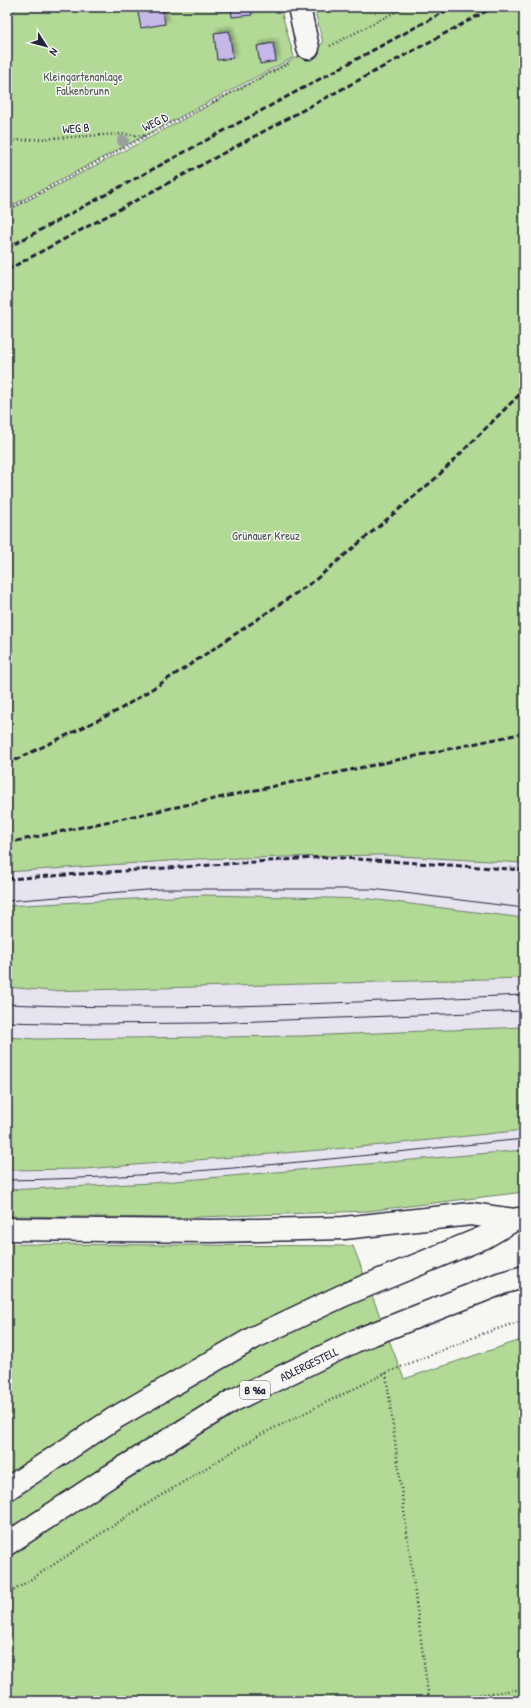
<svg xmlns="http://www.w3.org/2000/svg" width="531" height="1708" viewBox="0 0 531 1708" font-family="'Patrick Hand',sans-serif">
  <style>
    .built { fill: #e7e3ef }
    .green { fill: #b2d995; stroke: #6a7e68 }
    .building { fill: #c5b8e9; stroke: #22223b; filter: url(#shadow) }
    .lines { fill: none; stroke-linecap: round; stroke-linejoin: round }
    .minor-casing { stroke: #22223b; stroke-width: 25 }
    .major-casing { stroke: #22223b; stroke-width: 25 }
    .path { stroke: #22223b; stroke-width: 2.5; stroke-dasharray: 1 3; stroke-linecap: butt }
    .minor { stroke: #f6f6f2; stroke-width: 22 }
    .major { stroke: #f6f6f2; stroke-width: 22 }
    .tram { stroke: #22223b; stroke-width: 1 }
    .rail { stroke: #22223b; stroke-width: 3; stroke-dasharray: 6 3; stroke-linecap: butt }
    .tree { fill: #99a09c }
    .labels { text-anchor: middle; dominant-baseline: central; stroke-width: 3; stroke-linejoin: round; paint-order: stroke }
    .shield { fill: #f6f6f2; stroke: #626272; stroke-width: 1 }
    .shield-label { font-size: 11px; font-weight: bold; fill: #22223b }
    .park-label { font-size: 12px; fill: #4d5956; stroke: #f6f6f2 }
    .street-label { font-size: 12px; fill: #22223b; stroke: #f6f6f2 }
  </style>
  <defs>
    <filter id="shadow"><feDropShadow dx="3.5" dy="-3.5" stdDeviation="2" flood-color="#0004"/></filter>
  </defs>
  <rect width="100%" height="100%" fill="#f6f6f2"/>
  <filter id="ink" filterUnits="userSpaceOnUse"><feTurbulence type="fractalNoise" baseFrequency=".025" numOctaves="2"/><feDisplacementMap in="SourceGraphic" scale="8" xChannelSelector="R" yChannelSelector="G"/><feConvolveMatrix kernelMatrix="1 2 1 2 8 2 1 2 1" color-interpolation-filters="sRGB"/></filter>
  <g filter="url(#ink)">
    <g class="built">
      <polygon points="7,831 201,845 524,859 524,918 370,899 206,895 7,906"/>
      <polygon points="524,978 524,1027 303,1036 37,1039 7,1037 7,987 50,991"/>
      <polygon points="524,1130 524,1150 152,1183 7,1190 7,1170 85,1169 383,1145"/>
    </g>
    <g class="green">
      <polygon points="7,7 280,7 294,57 7,208"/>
      <polygon points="314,7 524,7 524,863 380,855 197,859 7,872 7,211 149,138 323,43"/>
      <polygon points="206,895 370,899 524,918 524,978 50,991 7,987 7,906"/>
      <polygon points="524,1027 524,1130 383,1145 85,1169 7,1170 7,1037 37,1039 303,1036"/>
      <polygon points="524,1150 524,1192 368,1211 172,1218 7,1216 7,1190 152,1183"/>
      <polygon points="7,1244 353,1246 404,1379 524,1339 524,1701 7,1701"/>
    </g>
    <g class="building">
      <polygon points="7,7 16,7 17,9 7,10"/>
      <polygon points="143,7 162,7 165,24 141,28 137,8"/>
      <polygon points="231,7 251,7 252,15 232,17"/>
      <polygon points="229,31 233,58 217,60 214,33"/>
      <polygon points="273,43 276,61 260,64 257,46"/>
    </g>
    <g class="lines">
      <defs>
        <polyline id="minor" points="299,7 308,48"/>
        <g id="major">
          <polyline points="7,1229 211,1231 344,1228 471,1214 514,1220 518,1219"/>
          <polyline points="7,1489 115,1418 255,1337 344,1295 485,1237 514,1220"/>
          <path id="s1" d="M7,1544l103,-68 122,-75 123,-60 147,-58 22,-6"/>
        </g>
      </defs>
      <use href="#minor" class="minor-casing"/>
      <use href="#major" class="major-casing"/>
      <g class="path">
        <polyline points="330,46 405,7"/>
        <polyline points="7,141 121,134 146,136"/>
        <polyline points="7,210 146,136 290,63"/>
        <polyline points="386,1373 429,1701"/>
        <polyline points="7,1595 134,1512 260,1435 386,1373 482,1334 524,1320"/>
        <polyline points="428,1701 524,1689"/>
      </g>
      <use href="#minor" class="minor"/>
      <use href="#major" class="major"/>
      <g class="tram">
        <polyline points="7,901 160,889 372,889 524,908"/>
        <path d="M7,1004c172,8 345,-2 517,-9"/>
        <polyline points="7,1022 86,1024 206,1023 524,1011"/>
        <path d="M7,1180c173,-2 345,-24 517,-41"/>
      </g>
      <g class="rail">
        <polyline points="7,248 453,7"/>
        <polyline points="7,270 494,7"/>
        <polyline points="7,764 119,710 188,666 314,581 436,478 524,390"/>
        <polyline points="7,843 524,733"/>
        <polyline points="7,879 327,857 524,870"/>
      </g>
    </g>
    <circle class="tree" cx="123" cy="141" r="6"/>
  </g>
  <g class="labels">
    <rect class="shield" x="240" y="1381" width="30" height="18" rx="3"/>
    <g class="shield-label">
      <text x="255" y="1390">B 96a</text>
    </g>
    <g class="park-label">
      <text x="83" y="76">Kleingartenanlage<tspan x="83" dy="14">Falkenbrunn</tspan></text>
      <text x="266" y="535">Grünauer Kreuz</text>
    </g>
    <g class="street-label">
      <text transform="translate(155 122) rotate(-27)">WEG D</text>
      <text transform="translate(76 128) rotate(-4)">WEG B</text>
      <text stroke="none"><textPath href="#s1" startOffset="352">ADLERGESTELL</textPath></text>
    </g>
  </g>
  <rect width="531" height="1708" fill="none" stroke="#f6f6f2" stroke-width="24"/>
  <rect x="12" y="12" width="507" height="1684" fill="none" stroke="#22223b" stroke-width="1.5" filter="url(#ink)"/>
  <g transform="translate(46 46) rotate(126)" stroke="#f6f6f2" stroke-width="3" paint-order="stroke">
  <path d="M0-3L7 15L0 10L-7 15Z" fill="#22223b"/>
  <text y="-6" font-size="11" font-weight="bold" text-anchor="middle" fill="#22223b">N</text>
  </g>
</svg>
